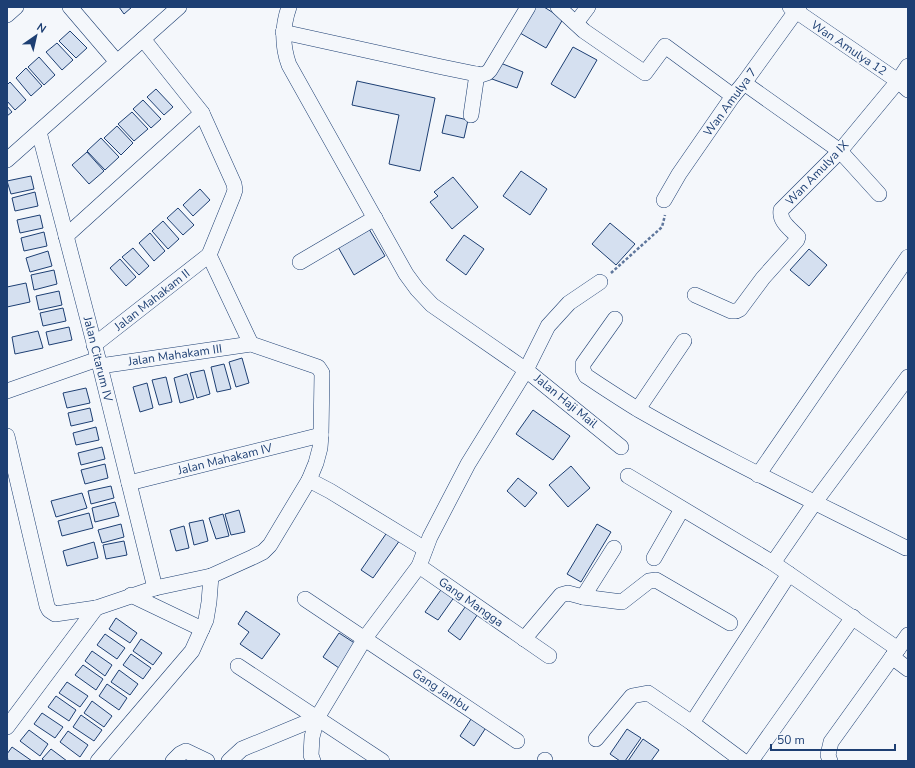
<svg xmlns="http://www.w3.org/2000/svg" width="915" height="768" viewBox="0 0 915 768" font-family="'Nunito Sans',sans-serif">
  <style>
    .building { fill: #d5e0f0; stroke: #1d3f73 }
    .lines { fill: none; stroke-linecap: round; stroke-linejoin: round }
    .street-casing { stroke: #1d3f73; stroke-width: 16 }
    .path { stroke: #5e769c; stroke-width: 2.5; stroke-dasharray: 3 2; stroke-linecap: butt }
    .street { stroke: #f4f7fb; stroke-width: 15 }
    .labels { text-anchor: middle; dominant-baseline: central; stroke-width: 3; stroke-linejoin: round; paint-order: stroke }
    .street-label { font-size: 12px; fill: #1d3f73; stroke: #f4f7fb }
  </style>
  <rect width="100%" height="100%" fill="#f4f7fb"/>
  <g class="building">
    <polygon points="119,7 132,7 124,14"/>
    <polygon points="535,7 544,7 563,19 546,48 520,33"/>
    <polygon points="70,31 87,48 76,58 59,41"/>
    <polygon points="57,43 73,60 62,70 46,52"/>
    <polygon points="573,47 597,60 575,98 551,84"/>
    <polygon points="39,57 55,75 44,85 28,67"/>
    <polygon points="498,62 523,72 517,88 492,79"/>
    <polygon points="26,68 42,86 31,96 16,78"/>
    <polygon points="357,81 435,98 420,171 389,164 399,115 352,105"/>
    <polygon points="10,82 26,100 15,110 7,101 7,85"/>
    <polygon points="156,89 173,107 164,115 147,97"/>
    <polygon points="143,100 161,119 151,128 133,109"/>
    <polygon points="7,106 12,112 7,116"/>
    <polygon points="132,112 148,129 134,141 118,124"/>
    <polygon points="446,115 468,120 464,138 442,133"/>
    <polygon points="117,126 133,143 121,155 104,138"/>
    <polygon points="101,138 119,157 105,170 87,151"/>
    <polygon points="87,152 104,171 89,184 72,165"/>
    <polygon points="521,171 547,189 530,215 503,196"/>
    <polygon points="31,176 34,189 11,194 7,181"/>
    <polygon points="453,177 478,207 452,229 430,202 438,196 434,192"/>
    <polygon points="200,189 210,200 193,216 183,205"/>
    <polygon points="35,192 38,206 15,211 12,198"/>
    <polygon points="178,208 194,225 183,235 167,218"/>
    <polygon points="40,215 43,228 20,233 17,220"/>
    <polygon points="163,221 179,239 168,249 152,231"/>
    <polygon points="610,223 635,244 616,265 592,244"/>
    <polygon points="369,229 385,256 354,275 338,247"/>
    <polygon points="44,232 47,246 24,251 21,238"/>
    <polygon points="150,233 165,251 154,261 139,243"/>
    <polygon points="464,235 484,249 466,275 446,260"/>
    <polygon points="133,248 149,266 139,275 122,257"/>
    <polygon points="809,249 827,265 809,286 790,270"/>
    <polygon points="48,251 52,266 30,272 26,258"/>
    <polygon points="120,259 136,277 126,286 110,268"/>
    <polygon points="54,270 57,284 34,290 31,275"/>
    <polygon points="26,283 30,302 7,307 7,287"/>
    <polygon points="59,291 62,305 39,310 36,296"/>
    <polygon points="63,308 66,321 43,326 40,313"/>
    <polygon points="69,327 72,340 49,345 46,332"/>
    <polygon points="38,331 43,348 15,354 12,337"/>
    <polygon points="242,358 249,383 236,387 229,362"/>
    <polygon points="224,364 231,389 217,392 211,367"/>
    <polygon points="204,370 210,394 197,398 190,373"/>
    <polygon points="187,374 194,399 180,403 174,378"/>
    <polygon points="166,377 172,402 159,405 152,380"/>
    <polygon points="147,383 153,408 140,412 133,387"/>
    <polygon points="86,388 90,403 67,408 63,393"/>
    <polygon points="90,408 93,421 71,426 68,413"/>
    <polygon points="533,410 570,436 553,460 516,434"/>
    <polygon points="96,427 99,440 76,445 73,433"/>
    <polygon points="102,447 105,459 81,465 78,453"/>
    <polygon points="105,464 108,478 85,484 81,470"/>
    <polygon points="571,466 590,488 568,507 549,485"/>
    <polygon points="518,478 537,493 525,507 507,491"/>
    <polygon points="111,486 114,498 91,504 88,491"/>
    <polygon points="82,493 87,508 56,517 51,501"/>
    <polygon points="115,502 119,516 95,522 92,508"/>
    <polygon points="239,510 245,532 231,535 225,514"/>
    <polygon points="89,513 93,528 62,536 58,521"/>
    <polygon points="223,514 229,536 216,539 209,518"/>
    <polygon points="203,520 208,541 194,545 189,523"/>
    <polygon points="121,524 124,537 102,543 98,530"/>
    <polygon points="597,524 611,532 581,582 567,574"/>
    <polygon points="184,526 189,548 176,551 170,530"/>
    <polygon points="388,531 400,540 373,578 361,570"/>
    <polygon points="124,541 127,555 106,559 103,545"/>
    <polygon points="94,542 98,558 67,566 63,551"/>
    <polygon points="443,587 455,596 438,620 425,612"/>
    <polygon points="468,603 480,611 460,640 448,631"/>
    <polygon points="246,611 280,634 262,659 240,644 249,632 238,624"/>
    <polygon points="116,618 137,633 130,643 109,629"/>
    <polygon points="339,633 356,644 339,668 323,657"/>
    <polygon points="105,634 125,648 117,659 97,645"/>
    <polygon points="141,639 162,653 153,665 133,651"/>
    <polygon points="92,651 112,665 105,676 85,661"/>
    <polygon points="131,654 151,668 143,679 123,665"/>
    <polygon points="83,665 103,679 96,690 75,675"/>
    <polygon points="119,670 138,684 130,695 111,682"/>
    <polygon points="67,682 88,696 80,707 59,693"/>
    <polygon points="107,684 127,698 119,710 99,696"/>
    <polygon points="56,696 76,710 69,721 48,707"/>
    <polygon points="92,701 112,716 104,727 84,713"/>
    <polygon points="42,713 63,727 55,738 34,724"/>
    <polygon points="475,713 489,723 474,746 460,736"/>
    <polygon points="81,715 102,730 94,741 73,727"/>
    <polygon points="627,729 641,738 625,761 620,761 610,754"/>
    <polygon points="29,730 48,744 40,756 20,741"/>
    <polygon points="68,731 88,745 80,757 60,742"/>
    <polygon points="643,739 659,750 651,761 628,761"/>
    <polygon points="12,747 32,761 8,761 7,754"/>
    <polygon points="51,749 67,761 45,761 42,759"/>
  </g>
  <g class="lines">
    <defs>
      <g id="street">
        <polyline points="70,7 117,62"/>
        <path d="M289,7c-7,20 -7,39 0,58l117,209 11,15 15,16 94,65 95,77"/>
        <polyline points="558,7 584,31 645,73 665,46 733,96"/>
        <polyline points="790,7 898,81 908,90"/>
        <polyline points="7,15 16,7"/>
        <polyline points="576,23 588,7"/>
        <polyline points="283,32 442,67 481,75 487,73 490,70 528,7"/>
        <polyline points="143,39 202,113 234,184 235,190 233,196 209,255 251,344"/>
        <polyline points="744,83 840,151 879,194"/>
        <polyline points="471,115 477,74"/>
        <polyline points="39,132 100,366 155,588"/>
        <polyline points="7,160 179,7"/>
        <polyline points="664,200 679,174 733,96 744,83 799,7"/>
        <polyline points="66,236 202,113"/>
        <polyline points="300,262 375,218"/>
        <path d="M695,295l36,16h5l4,-2 23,-31 34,-38 1,-3c-7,-8 -19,-15 -17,-27l59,-59 58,-70 10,-15"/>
        <path d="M615,319l-32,45v6l3,6c17,11 35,23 53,34 87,50 178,93 267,138"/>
        <polyline points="94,345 209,255"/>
        <polyline points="7,391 98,359"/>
        <polyline points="638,409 684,341"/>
        <polyline points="7,436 47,606 49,610 55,614 96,608 155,588 211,576 253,557 263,552 270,545 309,480 316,463 320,448 321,435 322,373 318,367 251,344 100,366"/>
        <polyline points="758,475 908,257"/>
        <polyline points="628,476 773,563 898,649"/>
        <polyline points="309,480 330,491 425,549"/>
        <polyline points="129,483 321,435"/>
        <polyline points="654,558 682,509"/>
        <polyline points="773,563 815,502 908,377"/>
        <polyline points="419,566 549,656"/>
        <polyline points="131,595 202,629"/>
        <polyline points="583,597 614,548"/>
        <polyline points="305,599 517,741"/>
        <polyline points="524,639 561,595 568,593 583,597 622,602 649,581 656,580 730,623"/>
        <polyline points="892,657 908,669"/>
        <polyline points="238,666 382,761"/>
        <polyline points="692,723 789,574"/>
        <polyline points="7,727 96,608"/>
        <polyline points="596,739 632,696 648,693 692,723 743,761"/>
        <polyline points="98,761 192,651 206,620 209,602 211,576"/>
        <polyline points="173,761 180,754 186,751 207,761"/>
        <polyline points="229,761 242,749 317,718"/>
        <polyline points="313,761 311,755 312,737 317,718 365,638 419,566 430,537 468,464 526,370 548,326 569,303 600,282"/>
        <polyline points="545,761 545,760"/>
        <polyline points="751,761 853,617"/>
        <polyline points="830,761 828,755 831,742 908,635"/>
      </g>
    </defs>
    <use href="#street" class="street-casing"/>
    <polyline class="path" points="611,273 662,227 665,215"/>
    <use href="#street" class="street"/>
  </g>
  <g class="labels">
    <g class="street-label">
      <text transform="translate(849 48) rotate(34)">Wan Amulya 12</text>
      <text transform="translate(730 102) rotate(-54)">Wan Amulya 7</text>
      <text transform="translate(817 173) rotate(-46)">Wan Amulya IX</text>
      <text transform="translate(152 300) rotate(-38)">Jalan Mahakam II</text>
      <text transform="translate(175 355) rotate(-8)">Jalan Mahakam III</text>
      <text transform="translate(98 359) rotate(76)">Jalan Citarum IV</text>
      <text transform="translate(566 401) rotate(39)">Jalan Haji Mail</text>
      <text transform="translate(225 459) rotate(-14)">Jalan Mahakam IV</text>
      <text transform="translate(471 602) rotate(35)">Gang Mangga</text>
      <text transform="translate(441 690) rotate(34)">Gang Jambu</text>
    </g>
  </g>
  <rect width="915" height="768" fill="none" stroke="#1d3f73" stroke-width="16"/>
  <g transform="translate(36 36) rotate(34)" stroke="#f4f7fb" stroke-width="3" paint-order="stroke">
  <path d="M0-3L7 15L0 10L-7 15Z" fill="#1d3f73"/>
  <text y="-6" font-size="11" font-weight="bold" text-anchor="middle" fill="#1d3f73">N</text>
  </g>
  <path d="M771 744v6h124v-6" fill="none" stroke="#1d3f73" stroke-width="2"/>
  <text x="777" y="744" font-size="12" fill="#1d3f73" stroke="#f4f7fb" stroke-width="3" paint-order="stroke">50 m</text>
</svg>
